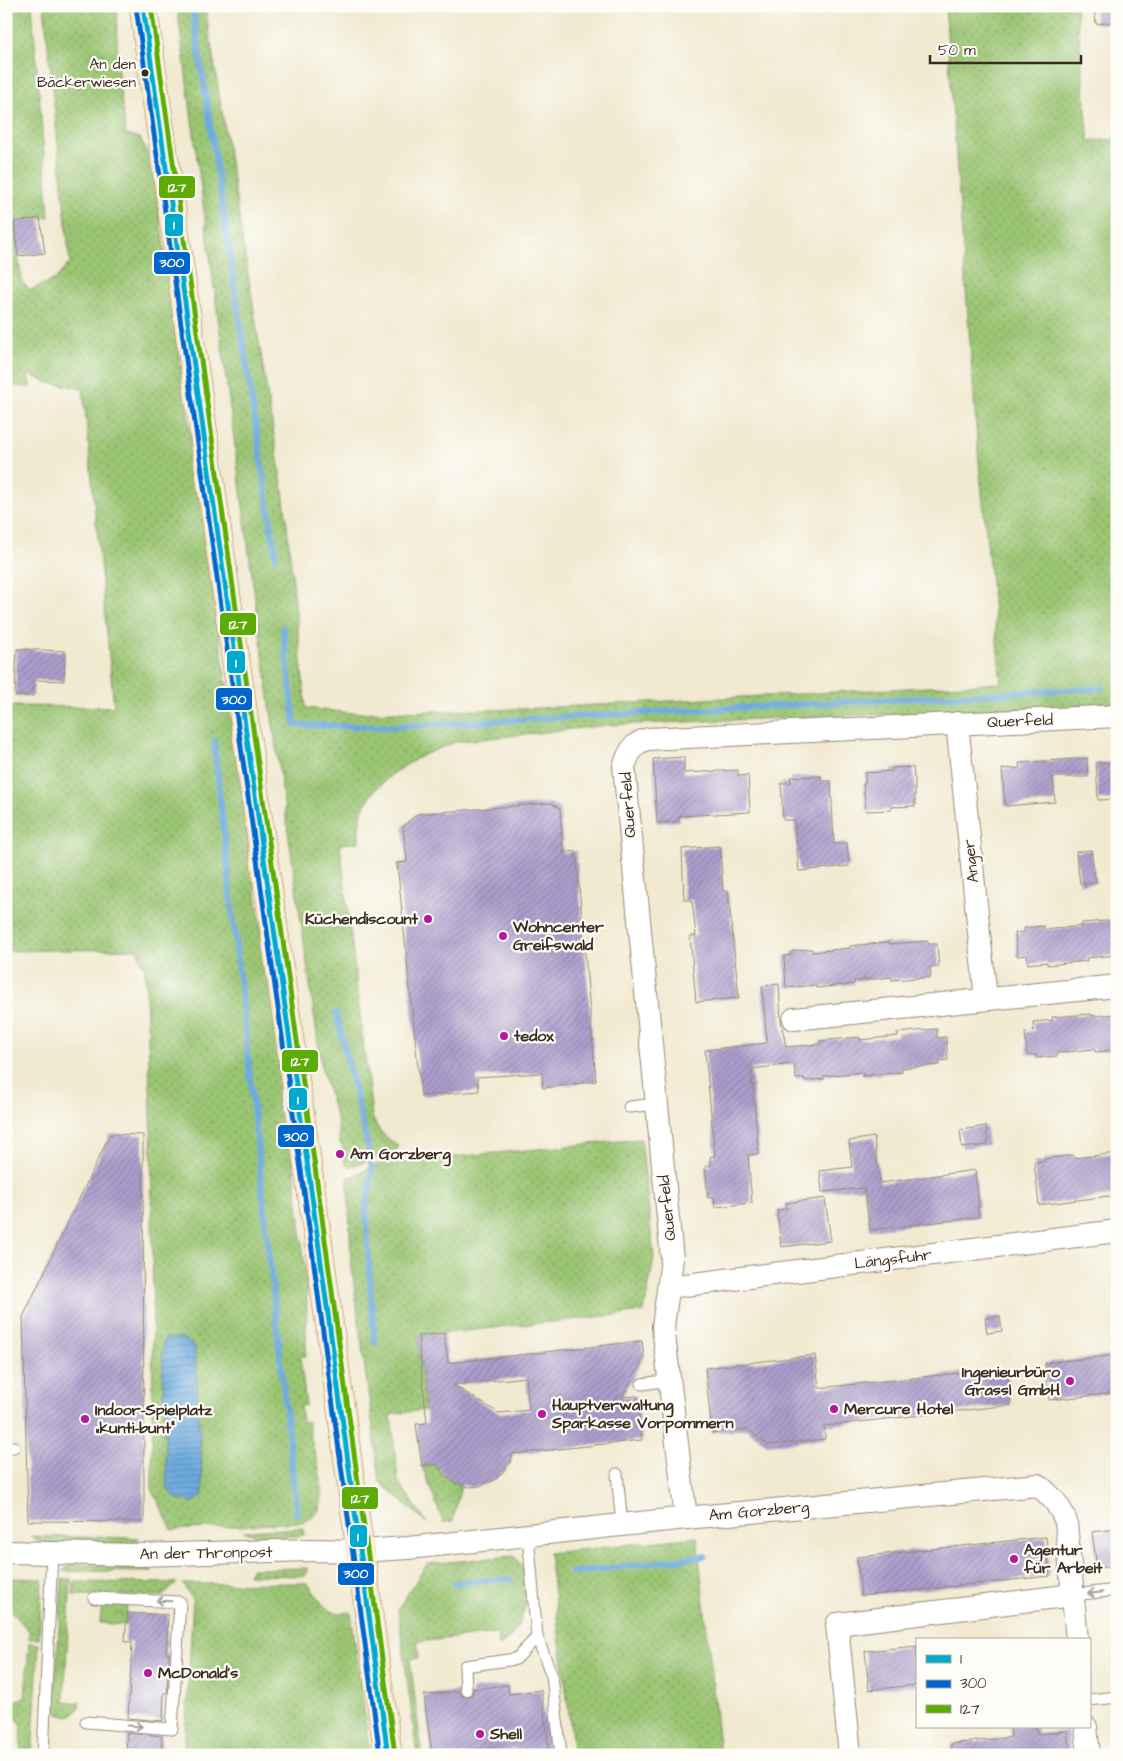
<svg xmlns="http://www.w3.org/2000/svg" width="1123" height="1761" viewBox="0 0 1123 1761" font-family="'Architects Daughter',sans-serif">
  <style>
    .grass { fill: url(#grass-dots); stroke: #6a7848 }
    .park { fill: url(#park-crowns); stroke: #6a7848 }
    .water { fill: url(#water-rules); stroke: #546a7e }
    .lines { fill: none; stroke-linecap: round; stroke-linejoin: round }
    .stream { stroke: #6daadf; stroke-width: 6 }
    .building { fill: url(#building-hatch); fill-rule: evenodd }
    .service-casing { stroke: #968a77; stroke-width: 13 }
    .minor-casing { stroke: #968a77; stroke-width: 24 }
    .secondary-casing { stroke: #968a77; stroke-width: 29 }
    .service { stroke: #fff; stroke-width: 11 }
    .minor { stroke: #fff; stroke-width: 22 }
    .secondary { stroke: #fde5c5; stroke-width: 28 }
    .bus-1-casing { stroke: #fdfcf7; stroke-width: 9 }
    .bus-2-casing { stroke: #fdfcf7; stroke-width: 9 }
    .bus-3-casing { stroke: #fdfcf7; stroke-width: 9 }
    .bus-1 { stroke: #00a9ce; stroke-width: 5 }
    .bus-2 { stroke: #06c; stroke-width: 5 }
    .bus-3 { stroke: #5dac06; stroke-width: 5 }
    .oneway { stroke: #a79f9a }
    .bus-dot { fill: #3b2a1e; stroke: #fdfcf7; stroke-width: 2 }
    .poi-dot { fill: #b5179e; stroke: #fdfcf7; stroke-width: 2 }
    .labels { text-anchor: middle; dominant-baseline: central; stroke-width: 4.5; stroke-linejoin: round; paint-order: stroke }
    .bus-label { font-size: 15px; fill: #3b2a1e; stroke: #fdfcf7; text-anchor: end }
    .street-label { font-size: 16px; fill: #3b2a1e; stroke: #fdfcf7 }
    .poi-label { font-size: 16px; font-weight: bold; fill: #3b2a1e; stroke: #fdfcf7; text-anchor: start }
    .line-badge { stroke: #fdfcf7; stroke-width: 2 }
    .badge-label { font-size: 14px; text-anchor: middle; font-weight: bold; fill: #fff }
  </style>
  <defs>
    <pattern id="grass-dots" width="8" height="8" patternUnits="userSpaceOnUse" patternTransform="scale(1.25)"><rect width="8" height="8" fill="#9ac572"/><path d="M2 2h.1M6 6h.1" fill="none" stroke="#7fa05d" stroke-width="1.8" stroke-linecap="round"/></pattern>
    <pattern id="park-crowns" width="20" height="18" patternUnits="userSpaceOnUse" patternTransform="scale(1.25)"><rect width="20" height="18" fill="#9ac572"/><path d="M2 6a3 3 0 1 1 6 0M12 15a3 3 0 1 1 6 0" fill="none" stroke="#7fa05d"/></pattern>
    <pattern id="water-rules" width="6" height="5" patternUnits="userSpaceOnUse" patternTransform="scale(1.25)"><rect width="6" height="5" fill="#6daadf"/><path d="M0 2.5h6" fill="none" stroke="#5b8bb4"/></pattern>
    <pattern id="building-hatch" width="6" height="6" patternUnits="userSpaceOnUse" patternTransform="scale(1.25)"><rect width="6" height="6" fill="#ab9ecd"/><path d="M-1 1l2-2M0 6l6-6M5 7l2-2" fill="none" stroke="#8c81a6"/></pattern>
  </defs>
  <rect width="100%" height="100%" fill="#fdfcf7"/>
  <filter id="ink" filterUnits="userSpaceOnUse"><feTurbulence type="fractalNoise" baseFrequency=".02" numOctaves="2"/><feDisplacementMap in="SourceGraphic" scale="10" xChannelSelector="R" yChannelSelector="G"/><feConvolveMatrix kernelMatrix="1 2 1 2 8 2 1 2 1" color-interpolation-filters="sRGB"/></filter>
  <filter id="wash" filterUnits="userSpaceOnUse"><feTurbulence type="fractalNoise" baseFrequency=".0096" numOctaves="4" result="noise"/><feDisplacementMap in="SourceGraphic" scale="20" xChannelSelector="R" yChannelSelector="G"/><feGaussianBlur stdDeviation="1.12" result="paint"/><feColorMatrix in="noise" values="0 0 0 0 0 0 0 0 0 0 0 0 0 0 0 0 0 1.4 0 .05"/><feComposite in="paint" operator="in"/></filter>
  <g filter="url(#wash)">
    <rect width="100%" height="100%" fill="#f1e9d0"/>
    <g class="grass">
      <path d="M6,6h26l17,211 -35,6 8,59 8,8 25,-11 15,-16 -26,-257h73v60l9,69 14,3 12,25 139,976 16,149 -1,68 -6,1 6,48 -6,1 2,16h6c2,25 20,61 12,85 -2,7 -10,12 -17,15l-131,8 -20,-41 1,-188 -2,-189 -6,-143 -8,-20 -131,2v-245l108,1 -31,-319 -34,-5 -21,-9 2,13 -24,-1z"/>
      <path d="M177,6h28l79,491 22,211 47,5 167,-4 481,-26 -23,-231 -33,-446h131l13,135 28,-2v566l-508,20 -154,17 -34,14 -28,17 -19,18 -11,17 -4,16v18l-19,2 32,272c5,14 13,21 25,29l1,4 -48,18 -5,-3 -3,-20h-2l-3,-23 -15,-51 -66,-464z"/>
      <polygon points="641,1139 654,1258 644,1312 418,1336 425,1410 391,1414 398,1481 427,1523 380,1482 351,1262 348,1178 390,1159 398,1158 401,1162"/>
      <path d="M436,1464c7,10 13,16 25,21l-8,36 -10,1 -21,-56z"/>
      <path d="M303,1528l1,7c-19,2 -44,6 -60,-4z"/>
      <polygon points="31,1536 139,1538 132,1545 40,1543"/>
      <polygon points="697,1537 720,1755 574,1755 549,1553"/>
      <path d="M514,1556c20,19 14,60 -3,80 -3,4 -8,7 -12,10l-2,-13 -80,9 2,16 -9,1 12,96h-5l-19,-146 29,-45z"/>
      <polygon points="74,1564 145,1566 153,1572 63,1571 67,1567"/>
      <polygon points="303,1568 307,1568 307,1574 305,1576 248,1575 251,1569"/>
      <polygon points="6,1578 42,1579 39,1639 29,1639 29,1631 6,1605"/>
      <path d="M62,1579h9l-7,122 16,2c-2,13 -16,17 -26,8z"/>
      <polygon points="74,1582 177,1583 163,1596 73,1595"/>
      <path d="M307,1583c15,17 16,34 44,29l19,143h-186l9,-154 -10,-17z"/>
      <polygon points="29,1643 39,1644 32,1755 20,1755 22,1725 6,1707 6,1704 25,1697"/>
    </g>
    <polygon class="park" points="102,1601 127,1603 126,1625 100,1623"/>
    <polygon class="water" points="165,1338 183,1338 195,1347 203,1495 194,1502 177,1499 167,1489 162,1353"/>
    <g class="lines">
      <g class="stream">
        <polyline points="192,6 276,558"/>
        <polyline points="283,628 295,725 384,727 1102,688"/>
        <polyline points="214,741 297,1514"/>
        <polyline points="336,1013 369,1151 372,1171 366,1209 371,1298 375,1343"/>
        <polyline points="571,1573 705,1556"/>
        <polyline points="454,1583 510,1579"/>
      </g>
    </g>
    <g id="blocks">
      <g class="building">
        <polygon points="1094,6 1117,6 1117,22 1096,24"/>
        <polygon points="40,218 45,253 18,256 14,222"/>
        <polygon points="17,649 65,651 64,681 34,680 33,696 15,696"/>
        <polygon points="684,757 684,773 738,770 738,776 748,775 750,812 679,816 679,821 657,823 653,759"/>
        <polygon points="1087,758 1088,777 1053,777 1055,802 1005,806 1002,769 1020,768 1019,763"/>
        <polygon points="1117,762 1117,799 1098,800 1096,763"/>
        <polygon points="913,767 914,778 915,778 915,806 891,807 891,810 866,811 863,784 865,784 865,773 892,771 892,768"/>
        <polygon points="821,776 821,781 831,781 834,844 847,843 849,866 799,871 794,820 783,820 781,783 791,783 790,777"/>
        <polygon points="551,803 560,809 563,853 576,851 596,1081 543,1088 542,1073 477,1077 479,1091 421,1096 397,863 407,862 403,827 417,814"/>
        <polygon points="720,846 723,891 728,891 739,998 696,1002 690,936 696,936 692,900 684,900 682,849"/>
        <polygon points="1091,850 1096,883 1080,884 1076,852"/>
        <polygon points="1117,920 1117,955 1086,958 1087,961 1047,965 1047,962 1028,964 1027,955 1017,956 1015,933 1024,932 1024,928 1044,926 1045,930 1082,926 1082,923"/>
        <polygon points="928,941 928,944 937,944 939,967 930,967 931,977 892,980 892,977 854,981 854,984 816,988 815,985 786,988 784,956 792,955 792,951 812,949 812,952 850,948 850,946 889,942 889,944"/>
        <polygon points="779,984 781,1021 786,1047 820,1044 820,1041 859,1037 860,1040 898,1036 897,1033 937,1029 937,1038 946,1037 948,1060 939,1061 940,1065 901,1068 902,1072 862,1076 862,1072 824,1076 824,1079 805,1081 804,1078 796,1079 794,1064 751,1069 759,1154 748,1155 752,1203 715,1207 714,1197 708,1198 705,1166 711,1166 710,1157 715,1156 705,1050 767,1043 762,986"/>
        <polygon points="1091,1014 1092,1016 1117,1014 1117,1050 1095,1052 1094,1049 1057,1053 1057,1056 1037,1058 1036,1055 1027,1055 1025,1032 1034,1031 1033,1022 1053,1020 1052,1017"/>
        <polygon points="986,1126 988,1145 962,1148 960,1130"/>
        <polygon points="110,1134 143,1135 144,1522 28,1521 23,1317"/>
        <polygon points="874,1137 880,1183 975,1170 979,1207 977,1207 979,1217 870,1230 864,1188 822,1192 820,1171 852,1167 849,1141"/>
        <polygon points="1117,1153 1117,1195 1039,1205 1034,1162 1045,1161 1044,1159 1073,1155 1074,1158"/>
        <polygon points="825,1198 831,1241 781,1247 777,1210 786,1209 786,1203"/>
        <polygon points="1000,1316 1002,1331 987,1333 985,1318"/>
        <path d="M444,1333l4,30 194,-22 2,16 -22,40 15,-1 5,44 -129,14 -3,9 -7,9 -8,8 -16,6 -9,1 -17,-5 -10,-8 -7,-10 -14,2 -6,-42 11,-1 -9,-87zM526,1377l3,33 -30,3 -46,-28z"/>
        <polygon points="815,1355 819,1388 1007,1368 1011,1405 824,1426 825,1439 768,1445 747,1429 712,1433 705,1368"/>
        <polygon points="1117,1355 1117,1393 1049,1400 1045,1363"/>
        <polygon points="1117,1529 1117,1566 1097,1568 1092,1532"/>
        <polygon points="1046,1537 1050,1576 861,1596 857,1557"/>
        <polygon points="127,1613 168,1615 166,1653 169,1654 167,1693 164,1693 163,1721 128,1718 132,1642 125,1642"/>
        <polygon points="917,1646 917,1685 869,1690 865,1651"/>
        <polygon points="508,1685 509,1694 541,1690 550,1755 517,1755 517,1749 475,1755 432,1755 424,1695 459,1691 462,1696 467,1697 472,1694 473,1689"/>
        <polygon points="1010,1727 1036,1727 1037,1734 1067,1731 1070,1755 951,1755 951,1744 1011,1737"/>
        <polygon points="127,1733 162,1736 161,1755 126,1755"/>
      </g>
    </g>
  </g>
  <g filter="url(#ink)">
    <use href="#blocks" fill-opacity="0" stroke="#968a77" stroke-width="1"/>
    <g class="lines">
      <defs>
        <g id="service">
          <polyline points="629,1107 657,1104"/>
          <polyline points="642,1384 670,1380"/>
          <polyline points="6,1447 14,1447"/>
          <polyline points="617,1474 622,1524"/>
          <polyline points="1073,1595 1117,1590"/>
          <polyline points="537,1637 552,1676 561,1755"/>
          <polyline points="466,1690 465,1666 516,1659 537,1637 528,1535"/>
          <polyline points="1089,1700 1117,1697"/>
          <polyline points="86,1722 172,1729 180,1602 94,1598"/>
          <polyline points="43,1755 52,1553"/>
        </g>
        <g id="minor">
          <polyline points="957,723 986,999"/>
          <polyline points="794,1019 1117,986"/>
          <polyline points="669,1287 1117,1231"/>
          <path d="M686,1518l-23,-191 9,-68 -48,-493c6,-14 7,-22 24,-27l469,-23"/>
          <path d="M6,1552l132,3 173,-5 48,1 49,-3 278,-30 352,-33c13,11 22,20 28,37l11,118"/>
          <polyline points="1086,1727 1089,1755"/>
          <polyline points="850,1755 837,1624 1073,1595"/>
        </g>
        <polyline id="secondary" points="143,6 313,1204 388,1755"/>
      </defs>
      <use href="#service" class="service-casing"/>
      <use href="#minor" class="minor-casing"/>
      <use href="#secondary" class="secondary-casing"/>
      <use href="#service" class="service"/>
      <use href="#minor" class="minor"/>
      <use href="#secondary" class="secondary"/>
      <defs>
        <polyline id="bus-1" points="143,6 313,1204 388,1755"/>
        <polyline id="bus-2" points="136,7 306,1205 380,1755"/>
        <polyline id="bus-3" points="151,6 320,1203 395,1754"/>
      </defs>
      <use href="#bus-1" class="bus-1-casing"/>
      <use href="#bus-2" class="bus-2-casing"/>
      <use href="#bus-3" class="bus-3-casing"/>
      <use href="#bus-1" class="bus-1"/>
      <use href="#bus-2" class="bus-2"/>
      <use href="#bus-3" class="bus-3"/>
    </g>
    <defs><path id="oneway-shaft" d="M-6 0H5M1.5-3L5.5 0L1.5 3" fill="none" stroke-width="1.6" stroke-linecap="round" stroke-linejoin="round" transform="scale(1.25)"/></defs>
    <g class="oneway">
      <use href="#oneway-shaft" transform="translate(1095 1593) rotate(174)"/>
      <use href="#oneway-shaft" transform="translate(164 1601) rotate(-178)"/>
      <use href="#oneway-shaft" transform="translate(135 1726) rotate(4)"/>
    </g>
  </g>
  <circle class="bus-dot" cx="145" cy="73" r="4.5"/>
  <g class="poi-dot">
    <circle cx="428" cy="919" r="5"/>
    <circle cx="503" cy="936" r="5"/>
    <circle cx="504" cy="1036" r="5"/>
    <circle cx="340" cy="1154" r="5"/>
    <circle cx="1070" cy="1381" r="5"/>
    <circle cx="834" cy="1409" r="5"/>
    <circle cx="542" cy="1414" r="5"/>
    <circle cx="85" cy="1419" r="5"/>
    <circle cx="1014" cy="1559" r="5"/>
    <circle cx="148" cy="1673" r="5"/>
    <circle cx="480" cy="1734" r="5"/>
  </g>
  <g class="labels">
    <g class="bus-label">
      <text x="136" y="64">An den<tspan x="136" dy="18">Bäckerwiesen</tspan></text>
    </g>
    <g class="street-label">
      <text transform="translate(1020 721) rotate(-2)">Querfeld</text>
      <text transform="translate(628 805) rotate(-94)">Querfeld</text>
      <text transform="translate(971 861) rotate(-96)">Anger</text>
      <text transform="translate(667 1208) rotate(-96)">Querfeld</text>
      <text transform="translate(893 1259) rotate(-7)">Längsfuhr</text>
      <text transform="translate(759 1511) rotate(-5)">Am Gorzberg</text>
      <text transform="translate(206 1553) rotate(-1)">An der Thronpost</text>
    </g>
    <g class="poi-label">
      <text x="418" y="919" text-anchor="end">Küchendiscount</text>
      <text x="513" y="927">Wohncenter<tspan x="513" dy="18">Greifswald</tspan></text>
      <text x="514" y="1036">tedox</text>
      <text x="350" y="1154">Am Gorzberg</text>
      <text x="1060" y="1372" text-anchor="end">Ingenieurbüro<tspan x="1060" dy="18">Grassl GmbH</tspan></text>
      <text x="552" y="1405">Hauptverwaltung<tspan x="552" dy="18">Sparkasse Vorpommern</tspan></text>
      <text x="844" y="1409">Mercure Hotel</text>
      <text x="95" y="1410">Indoor-Spielplatz<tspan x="95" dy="18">„kunti-bunt“</tspan></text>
      <text x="1024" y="1550">Agentur<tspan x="1024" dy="18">für Arbeit</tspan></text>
      <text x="158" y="1673">McDonald's</text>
      <text x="490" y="1734">Shell</text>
    </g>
  </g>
  <g class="line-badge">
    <rect x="158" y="175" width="38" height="24" rx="5" fill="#5dac06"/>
    <rect x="164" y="213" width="20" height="24" rx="5" fill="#00a9ce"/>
    <rect x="153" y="251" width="38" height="24" rx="5" fill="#06c"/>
    <rect x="219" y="612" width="38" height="24" rx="5" fill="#5dac06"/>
    <rect x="226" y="650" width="20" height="24" rx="5" fill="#00a9ce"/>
    <rect x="215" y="687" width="38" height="24" rx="5" fill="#06c"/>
    <rect x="281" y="1049" width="38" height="24" rx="5" fill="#5dac06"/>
    <rect x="288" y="1087" width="20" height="24" rx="5" fill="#00a9ce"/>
    <rect x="277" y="1124" width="38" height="24" rx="5" fill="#06c"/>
    <rect x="341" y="1486" width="38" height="24" rx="5" fill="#5dac06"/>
    <rect x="349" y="1524" width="19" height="24" rx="5" fill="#00a9ce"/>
    <rect x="337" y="1562" width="38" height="24" rx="5" fill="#06c"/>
  </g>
  <g class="badge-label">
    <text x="177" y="192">127</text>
    <text x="174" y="229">1</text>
    <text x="172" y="267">300</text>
    <text x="238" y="629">127</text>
    <text x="236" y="667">1</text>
    <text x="234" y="704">300</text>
    <text x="300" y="1066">127</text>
    <text x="298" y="1104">1</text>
    <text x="296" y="1141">300</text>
    <text x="360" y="1503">127</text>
    <text x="358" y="1541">1</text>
    <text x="356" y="1578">300</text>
  </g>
  <rect width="1123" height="1761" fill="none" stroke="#fdfcf7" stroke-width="25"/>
  <rect x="916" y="1638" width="175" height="90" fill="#fdfcf7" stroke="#afa8a0"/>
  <rect x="926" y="1655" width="25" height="8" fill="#00a9ce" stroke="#afa8a0"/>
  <text x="960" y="1664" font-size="15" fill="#3b2a1e">1</text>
  <rect x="926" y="1680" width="25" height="8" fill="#0066cc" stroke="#afa8a0"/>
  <text x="960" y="1688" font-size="15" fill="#3b2a1e">300</text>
  <rect x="926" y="1705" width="25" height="8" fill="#5dac06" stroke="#afa8a0"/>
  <text x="960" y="1714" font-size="15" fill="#3b2a1e">127</text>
  <path d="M930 55v8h151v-8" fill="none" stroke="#3b2a1e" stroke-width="2.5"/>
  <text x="938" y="55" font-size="15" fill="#3b2a1e" stroke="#fdfcf7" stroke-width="4" paint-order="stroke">50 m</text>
</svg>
